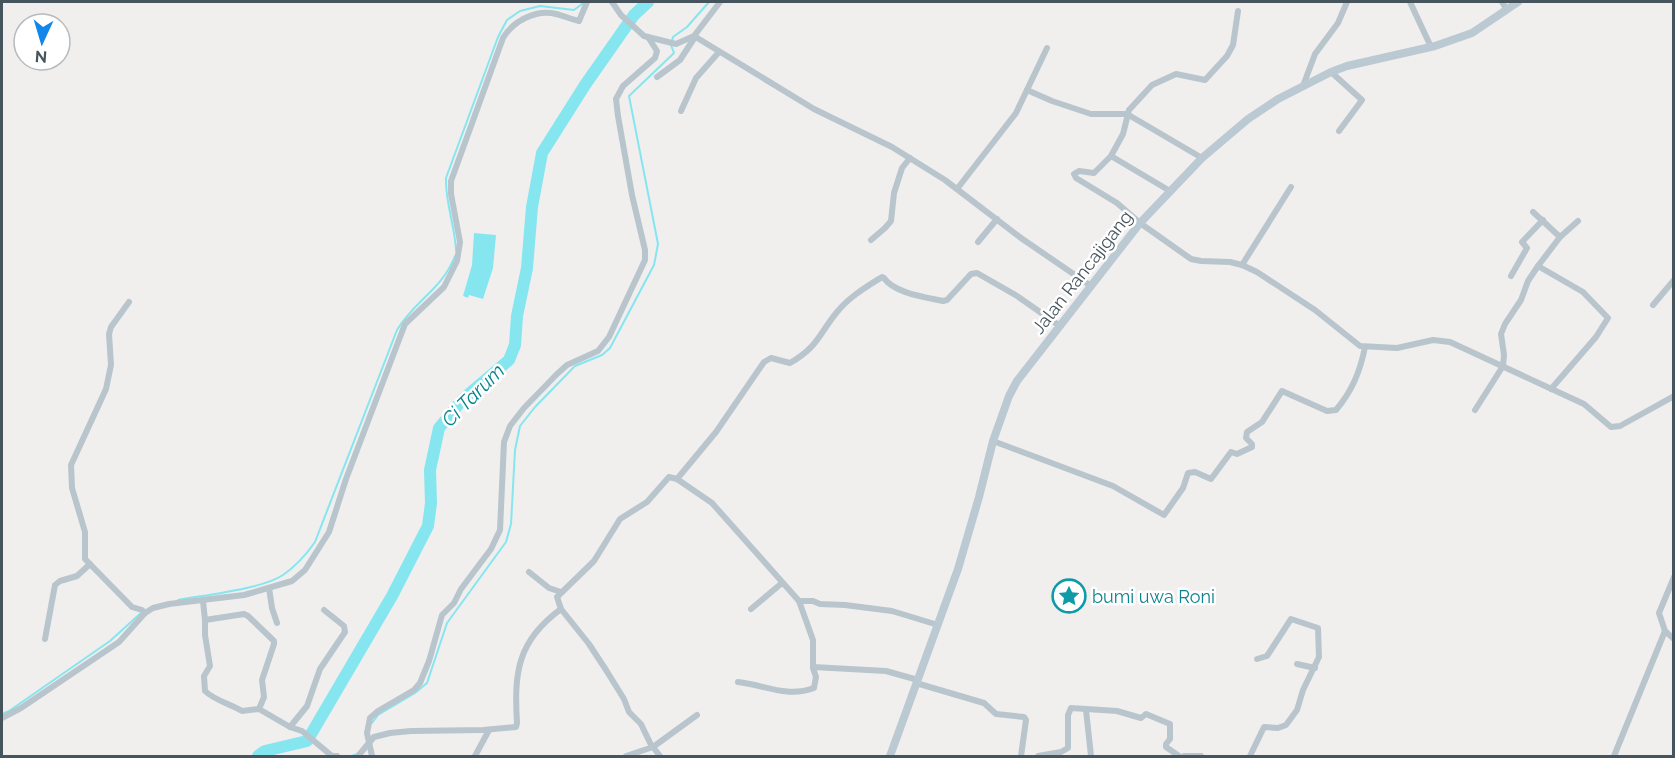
<svg xmlns="http://www.w3.org/2000/svg" width="1675" height="758" viewBox="0 0 1675 758" font-family="Raleway,sans-serif">
  <style>
    .water { fill: #85e6f0 }
    .lines { fill: none; stroke-linecap: round; stroke-linejoin: round }
    .stream { stroke: #85e6f0; stroke-width: 2 }
    .river { stroke: #85e6f0; stroke-width: 12 }
    .street { stroke: #b9c5cc; stroke-width: 6 }
    .secondary { stroke: #bbc9d3; stroke-width: 8 }
    .labels { text-anchor: middle; dominant-baseline: central; stroke-width: 5; stroke-linejoin: round; paint-order: stroke }
    .street-label { font-size: 18px; fill: #46545d; stroke: #fff }
    .culture-label { font-size: 18px; fill: #0d838f; stroke: #fff; text-anchor: start }
    .water-label { font-size: 20px; font-style: italic; fill: #088390; stroke: #fff }
  </style>
  <rect width="100%" height="100%" fill="#f1eeee"/>
  <polygon class="water" points="474,233 496,235 493,268 483,299 469,295 468,298 463,296 472,265"/>
  <g class="lines">
    <g class="stream">
      <path d="M456,250c-1,-24 -11,-48 -10,-72l52,-141 9,-17 13,-9 20,-5 34,4 8,-6 1,-2"/>
      <path d="M178,600c27,-5 84,-11 105,-25 13,-9 23,-20 32,-33l82,-212c19,-31 44,-39 58,-74"/>
      <polyline points="2,714 9,711 110,641 142,612"/>
      <polyline points="372,723 378,715 415,693 427,683 447,623 506,542 511,524 515,450 520,426 535,407 575,366 602,355 610,348 654,265 658,244 629,96 674,53 671,45 673,37 687,27 709,2"/>
      <polyline points="351,756 358,754"/>
    </g>
    <polyline class="river" points="258,756 265,751 307,741 392,596 428,526 431,503 430,470 439,428 463,399 509,360 515,345 517,316 527,268 532,207 542,153 585,85 634,15 648,2"/>
    <g class="street">
      <polyline points="612,2 621,15 644,36 676,44 694,36 814,109 892,147 945,180 1021,238 1091,286"/>
      <polyline points="1410,2 1431,47"/>
      <polyline points="1502,2 1507,10"/>
      <polyline points="1238,11 1233,45 1227,56 1205,80 1176,74 1152,85 1129,110 1123,134 1111,156 1094,173 1079,171 1074,174 1076,178 1117,203 1140,223 1191,259 1201,261 1230,262 1242,265 1257,272 1315,310 1360,346 1397,348 1433,340 1450,342 1584,404 1611,427 1620,426 1674,396"/>
      <polyline points="694,36 720,2"/>
      <polyline points="1331,72 1362,100 1339,131"/>
      <polyline points="657,77 680,60 695,37"/>
      <polyline points="1303,86 1315,54 1338,23 1347,2"/>
      <polyline points="1027,90 1052,101 1091,114 1127,114 1202,158"/>
      <polyline points="681,111 696,78 719,52"/>
      <polyline points="1111,156 1170,191"/>
      <polyline points="957,189 1016,113 1047,48"/>
      <polyline points="1533,212 1560,237 1538,266 1583,292 1608,318 1596,337 1551,389"/>
      <polyline points="1560,237 1578,221"/>
      <polyline points="871,240 885,228 891,221 894,193 902,168 910,158"/>
      <polyline points="978,242 997,219"/>
      <polyline points="1242,265 1291,187"/>
      <polyline points="1511,276 1527,248 1522,242 1543,220"/>
      <polyline points="129,302 111,327 109,334 111,365 106,389 71,465 72,488 85,532 85,559 132,607 142,610 145,613"/>
      <polyline points="1653,305 1674,280"/>
      <polyline points="1475,410 1503,366 1504,355 1501,334 1505,324 1521,300 1528,281 1538,266"/>
      <path d="M993,441l120,45 51,29 19,-27 5,-15 7,-1 16,7 20,-27 6,2 15,-7v-3l-6,-6 1,-6 15,-10 20,-31 45,20 9,-1c16,-19 24,-38 29,-63"/>
      <path d="M677,479l39,-47 48,-70 7,-4 19,5c28,-16 29,-29 47,-51 12,-15 29,-25 45,-35l2,1c10,15 41,19 59,23l4,-1 24,-26 6,-1 40,23 43,30"/>
      <polyline points="529,572 549,588 561,592"/>
      <polyline points="1674,577 1659,613 1665,631 1674,639"/>
      <polyline points="269,588 272,608 277,623"/>
      <polyline points="203,601 205,620"/>
      <polyline points="799,601 813,601 820,604 845,605 892,611 938,625"/>
      <path d="M561,609l-4,-12 37,-36 26,-42 27,-17 22,-25 8,2 35,24 87,98 14,39v28l3,9 -2,11c-28,10 -49,-3 -76,-6"/>
      <polyline points="751,609 782,583"/>
      <polyline points="45,639 55,585 60,581 77,576 90,564"/>
      <polyline points="1297,664 1315,668"/>
      <polyline points="813,667 886,671 918,680"/>
      <polyline points="916,683 984,703 996,714 1024,717 1026,720 1021,756"/>
      <path d="M259,709l-17,2c-12,-7 -28,-11 -37,-20l-1,-15 6,-10 -5,-31v-15l39,-6 4,2 26,25v3l-12,36 2,17 -5,12 31,18 12,4 30,25h5"/>
      <polyline points="1086,710 1091,756"/>
      <path d="M2,718l19,-10 98,-66 26,-29 8,-5 16,-4 75,-9 48,-14 13,-11 24,-38 17,-53 59,-155 39,-37 13,-26 3,-19 -9,-48v-13l52,-143c10,-17 33,-29 53,-24 8,2 15,5 23,7l8,-19"/>
      <polyline points="290,727 307,706 320,669 345,632 344,626 324,610"/>
      <polyline points="653,747 697,715"/>
      <path d="M358,756l16,-19 16,-4 21,-2 72,-1 33,-3 1,-4c-3,-50 0,-82 44,-114l28,35 17,26 18,29 5,13 12,12 11,23"/>
      <polyline points="372,756 367,733 370,718 378,711 414,690 420,683 429,661 442,615 454,603 461,589 491,549 500,530 504,442 510,426 524,408 557,374 567,365 598,351 609,337 645,260 645,250 632,195 618,116 616,99 623,86 655,58 657,51 648,37"/>
      <polyline points="475,756 489,730"/>
      <polyline points="626,756 653,747 660,756"/>
      <polyline points="1038,756 1061,752 1068,748 1068,715 1071,708 1117,711 1141,718 1146,714 1170,724 1170,739 1166,744 1166,747 1179,756"/>
      <polyline points="1184,756 1201,756"/>
      <polyline points="1250,756 1264,727 1278,728 1286,725 1297,710 1303,690 1319,657 1318,628 1291,619 1267,656 1257,659"/>
      <polyline points="1614,756 1665,631"/>
    </g>
    <polyline class="secondary" points="890,756 958,569 979,497 993,441 1009,396 1017,381 1140,223 1202,158 1248,119 1278,99 1331,72 1347,66 1435,46 1472,33 1518,2"/>
  </g>
  <defs>
    <symbol id="sight-ring" viewBox="-11 -11 22 22"><circle r="9.5" fill="#fff" stroke="#0f9aa8" stroke-width="1.5"/><path d="M0-6L1.8-2.2L6-1.7L2.9 1.2L3.7 5.4L0 3.3L-3.7 5.4L-2.9 1.2L-6-1.7L-1.8-2.2Z" fill="#0f9aa8"/></symbol>
  </defs>
  <g fill-rule="evenodd">
    <use href="#sight-ring" x="1050" y="577" width="38" height="38"/>
  </g>
  <g class="labels">
    <g class="street-label">
      <text transform="translate(1082 272) rotate(-52)">Jalan Rancajigang</text>
    </g>
    <g class="culture-label">
      <text x="1092" y="596">bumi uwa Roni</text>
    </g>
    <g class="water-label">
      <text transform="translate(473 395) rotate(-45)">Ci Tarum</text>
    </g>
  </g>
  <rect width="1675" height="758" fill="none" stroke="#46545d" stroke-width="6"/>
  <g transform="translate(42 42) rotate(184)"><circle r="28" fill="#ffffff" stroke="#b5bbbe" stroke-width="1.5"/>
  <path d="M0-4.5L10 22L0 15L-10 22Z" fill="#1188e9"/>
  <text y="-9" font-size="16" font-weight="bold" text-anchor="middle" fill="#46545d">N</text>
  </g>
</svg>
